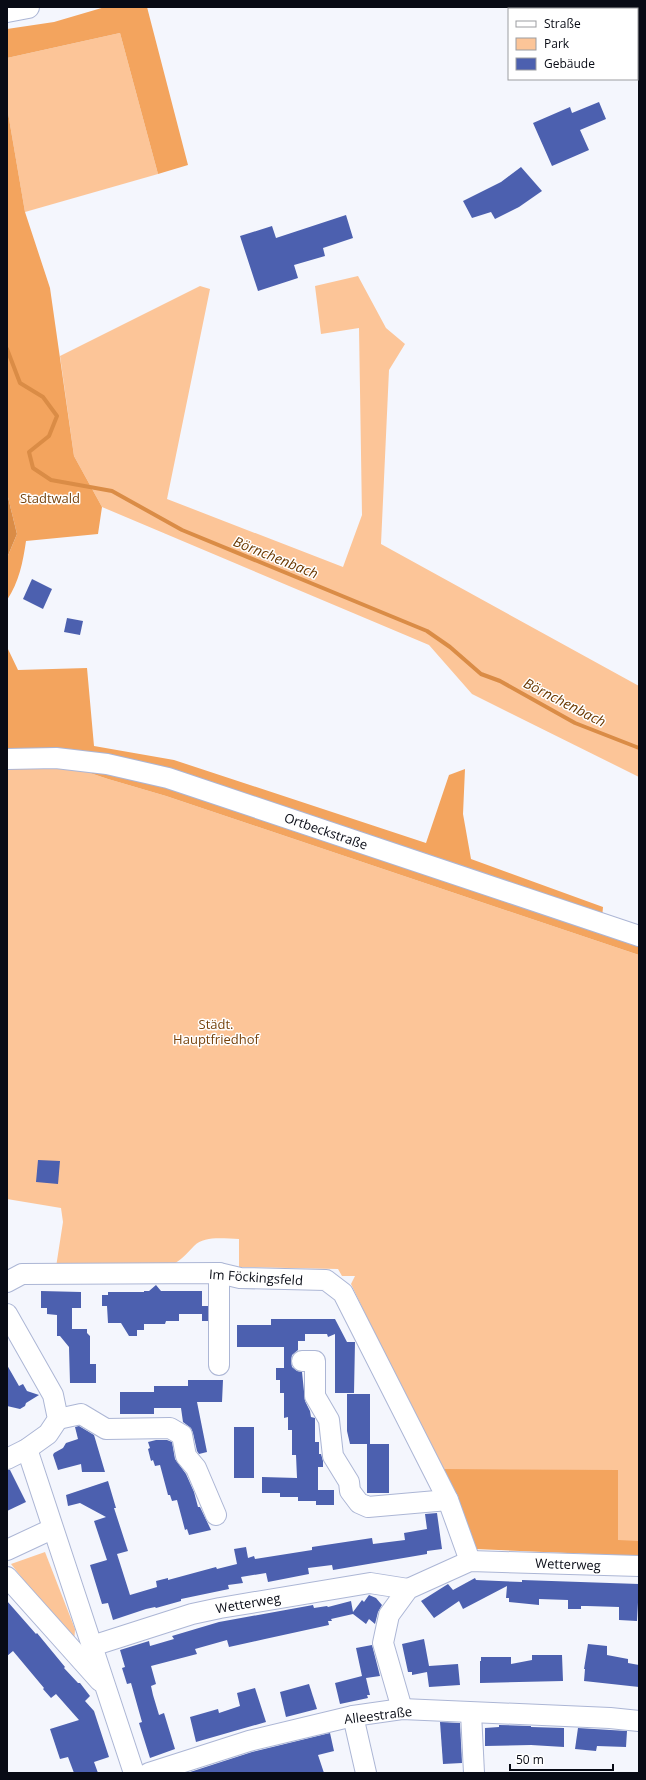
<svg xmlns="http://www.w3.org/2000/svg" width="646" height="1780" viewBox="0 0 646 1780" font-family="'Open Sans',sans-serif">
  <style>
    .green { fill: #fcc598 }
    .forest { fill: #f3a45e }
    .water { fill: #da8c46 }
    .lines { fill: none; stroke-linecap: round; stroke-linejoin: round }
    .stream { stroke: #da8c46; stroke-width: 4 }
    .building { fill: #4c60af }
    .minor-casing { stroke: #acb6d5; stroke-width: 22 }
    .major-casing { stroke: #acb6d5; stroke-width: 24 }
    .minor { stroke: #fff; stroke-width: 20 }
    .major { stroke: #fff; stroke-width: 22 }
    .labels { text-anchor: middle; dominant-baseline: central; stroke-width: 3; stroke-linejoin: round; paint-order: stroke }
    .park-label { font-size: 13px; fill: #76430d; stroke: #fff }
    .street-label { font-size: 13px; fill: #080b15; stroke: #fff }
    .water-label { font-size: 14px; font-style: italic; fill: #6b3900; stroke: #fff }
  </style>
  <rect width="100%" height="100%" fill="#f4f6fd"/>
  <g class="green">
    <polygon points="120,33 158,174 25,212 7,107 7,58"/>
    <polygon points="358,276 386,328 405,344 389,370 381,544 639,686 639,777 472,694 429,645 102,507 74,456 60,356 200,286 210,289 167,499 343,567 362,515 359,328 321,334 315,286"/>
    <path d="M7,762h50l51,17 58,17 473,159v601l-200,-87 -88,-185 4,-8h-13l-4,-7 -99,-2v-28c-14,0 -34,-4 -45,7 -9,9 -11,13 -24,20l-114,1 7,-45 -2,-14 -54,-9z"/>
    <polygon points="45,1552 75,1629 74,1644 11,1564"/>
  </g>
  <g class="forest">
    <polygon points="105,7 147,7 188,165 158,174 120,33 7,58 7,29 54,22"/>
    <path d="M7,107l18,105 25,76 24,168 28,51 -4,27 -72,7c-3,21 -7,41 -19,59v-42l10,-24 -10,-41z"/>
    <polygon points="7,647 18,670 87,668 94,746 174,760 426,843 449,775 465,769 463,814 471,859 603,907 602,918 639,940 639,955 166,796 108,779 57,762 7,755"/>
    <polygon points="439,1469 618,1470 618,1540 639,1541 639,1556 475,1549"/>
  </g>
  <polygon class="water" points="7,493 17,534 7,558"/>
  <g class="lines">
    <polyline class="stream" points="7,349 20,383 43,397 57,416 49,436 29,452 33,468 51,480 112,491 182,530 427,631 450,647 481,674 500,681 575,723 639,748"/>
  </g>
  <g class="building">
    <polygon points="599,102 606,119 580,130 589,150 552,166 533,123 570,107 572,113"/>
    <polygon points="521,167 542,191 519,207 495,219 491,212 472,218 463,201 501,182"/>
    <polygon points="346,215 353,238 323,248 325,256 294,265 298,278 258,291 240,236 272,226 276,238"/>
    <polygon points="32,579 52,589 43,609 23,599"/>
    <polygon points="67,618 83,621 80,635 64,632"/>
    <polygon points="38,1160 60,1161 58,1184 36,1182"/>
    <polygon points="156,1285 161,1291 202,1291 202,1306 208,1306 208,1321 202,1321 202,1314 179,1314 179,1321 166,1321 165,1324 144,1324 144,1330 137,1330 137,1336 129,1336 121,1323 108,1323 107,1306 102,1306 102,1295 108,1295 108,1292 144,1292 144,1291 149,1291"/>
    <polygon points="41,1291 81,1292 81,1308 72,1308 72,1329 87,1329 87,1333 90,1336 90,1364 96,1364 96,1383 70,1383 69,1347 60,1336 57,1336 57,1315 47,1314 47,1308 41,1308"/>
    <polygon points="271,1319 335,1319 347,1342 355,1342 354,1393 335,1393 335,1334 328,1337 327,1334 305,1334 305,1341 298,1341 298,1350 292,1355 291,1361 292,1367 297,1371 302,1372 305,1401 310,1411 311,1417 315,1418 315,1442 319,1442 319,1454 321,1454 323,1461 323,1467 318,1467 318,1490 334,1490 334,1505 316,1505 316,1501 298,1501 298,1497 280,1497 280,1493 262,1493 262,1477 297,1478 296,1455 292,1455 292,1430 288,1430 288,1417 284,1418 284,1393 280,1393 280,1380 276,1380 276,1368 284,1368 284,1347 237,1347 237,1325 271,1325"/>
    <polygon points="7,1365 19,1386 23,1384 27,1391 39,1395 26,1403 25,1406 20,1409 7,1406"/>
    <polygon points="188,1380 223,1380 222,1402 197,1402 207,1452 199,1454 197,1451 193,1433 191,1428 183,1422 181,1408 154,1408 154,1414 120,1414 120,1392 154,1392 154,1386 188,1386"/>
    <polygon points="347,1394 370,1394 370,1444 350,1444 347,1431"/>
    <polygon points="79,1426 94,1435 105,1472 82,1472 81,1464 58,1470 53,1455 54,1453 63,1448 66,1443 78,1439 75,1427"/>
    <rect x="234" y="1427" width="20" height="51"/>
    <polygon points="156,1440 167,1440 172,1442 175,1459 186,1474 194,1492 198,1507 200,1507 211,1530 189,1535 187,1529 185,1530 177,1500 172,1501 170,1495 168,1495 160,1465 155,1466 153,1460 151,1461 148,1449 150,1448 148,1442"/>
    <rect x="367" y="1444" width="22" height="49"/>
    <polygon points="7,1470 10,1470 26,1502 7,1511"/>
    <polygon points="108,1481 116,1508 114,1508 128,1551 117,1554 130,1595 157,1587 156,1581 168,1578 168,1580 216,1567 217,1569 237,1564 234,1549 246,1547 248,1558 254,1556 255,1559 312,1550 312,1547 372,1538 373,1544 405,1540 404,1533 427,1529 425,1514 437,1513 442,1549 427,1551 427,1554 333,1570 332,1565 308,1568 309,1574 268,1582 266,1573 241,1577 243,1583 228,1585 229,1589 181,1599 181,1601 156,1608 155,1607 146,1609 113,1620 108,1603 102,1604 90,1565 107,1560 94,1521 106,1517 80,1503 68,1506 66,1495"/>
    <polygon points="475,1578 476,1580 522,1582 522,1580 639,1584 637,1621 619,1620 619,1607 587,1606 581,1606 581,1609 568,1609 568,1600 539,1599 539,1605 509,1602 509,1598 506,1598 507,1586 463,1609 459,1601 434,1618 421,1601 448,1584 453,1590"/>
    <polygon points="369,1595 376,1598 382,1605 378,1612 375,1624 369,1619 366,1624 353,1614 331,1619 332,1621 328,1621 329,1625 265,1639 229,1647 227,1640 195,1649 197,1654 151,1666 156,1684 151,1686 153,1695 159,1715 164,1713 175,1749 150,1758 139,1723 142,1722 131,1683 127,1684 122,1668 125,1667 120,1650 149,1641 150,1646 174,1639 172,1636 219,1622 313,1605 314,1608 327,1606 328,1607 351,1601 353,1612 362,1600 364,1602"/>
    <polygon points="7,1601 36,1634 37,1633 65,1667 64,1668 78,1683 80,1683 90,1696 85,1701 94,1711 109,1757 94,1762 98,1773 74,1773 68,1757 60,1759 50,1729 79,1720 56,1694 51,1698 43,1689 44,1688 13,1651 7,1656"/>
    <polygon points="424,1639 429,1666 458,1664 460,1685 429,1687 427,1672 412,1675 412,1672 408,1672 402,1644"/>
    <polygon points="588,1644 607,1646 607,1655 628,1659 628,1663 639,1665 639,1687 584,1681 585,1669 584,1669"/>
    <polygon points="372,1645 380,1676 366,1678 370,1695 367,1695 368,1698 340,1704 335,1683 362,1676 356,1648"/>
    <polygon points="532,1655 562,1655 563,1681 480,1683 480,1661 481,1661 481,1657 511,1657 511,1664 532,1660"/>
    <polygon points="309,1684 317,1709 286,1717 280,1692"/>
    <polygon points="255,1688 266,1722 196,1742 190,1717 218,1709 219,1713 240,1706 237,1693"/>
    <polygon points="440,1722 460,1723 462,1763 443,1764"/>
    <polygon points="499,1725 531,1726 531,1727 564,1728 564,1747 531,1745 485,1746 485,1728 499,1727"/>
    <polygon points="578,1728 627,1731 626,1747 597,1746 596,1751 575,1749"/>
    <polygon points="330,1733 334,1751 318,1755 324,1773 187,1773 252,1752"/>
  </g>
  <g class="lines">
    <defs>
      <g id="minor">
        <polyline points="7,759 56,758 107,764 168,778 639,936"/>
        <polyline points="219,1273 219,1365"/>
        <polyline points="7,1282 22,1274 219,1273 240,1278 326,1280 343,1293 448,1500 470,1561"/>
        <polyline points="7,1314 53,1395 58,1419 48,1434 27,1449 7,1459"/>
        <polyline points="302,1361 315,1361 315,1396 329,1420 333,1456 349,1482 350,1491 359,1503 368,1507 448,1500"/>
        <polyline points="58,1419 81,1414 106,1429 170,1428 182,1435 186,1456 196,1468 216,1515"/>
        <polyline points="27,1449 134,1773"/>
        <polyline points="7,1550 52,1529"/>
        <polyline points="7,1577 100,1681"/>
        <polyline points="92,1646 192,1614 220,1608 370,1583 408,1589"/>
        <polyline points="402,1709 383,1643 389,1615 408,1589 470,1561 639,1566"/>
        <polyline points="471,1713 474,1773"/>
        <polyline points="353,1716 366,1773"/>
        <polyline points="149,1773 249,1741 353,1716 402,1709 610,1718 639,1721"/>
      </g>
      <polyline id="major" points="7,11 28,7"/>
    </defs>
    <use href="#minor" class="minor-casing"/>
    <use href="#major" class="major-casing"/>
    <use href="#minor" class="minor"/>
    <use href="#major" class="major"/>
  </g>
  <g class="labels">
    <g class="park-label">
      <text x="50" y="498">Stadtwald</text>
      <text x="216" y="1024">Städt.<tspan x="216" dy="15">Hauptfriedhof</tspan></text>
    </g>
    <g class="street-label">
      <text transform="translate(326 831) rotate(19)">Ortbeckstraße</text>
      <text transform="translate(256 1277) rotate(4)">Im Föckingsfeld</text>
      <text transform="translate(568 1564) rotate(2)">Wetterweg</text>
      <text transform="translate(248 1603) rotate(-10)">Wetterweg</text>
      <text transform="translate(378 1715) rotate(-7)">Alleestraße</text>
    </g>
    <g class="water-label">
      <text transform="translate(276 557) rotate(22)">Börnchenbach</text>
      <text transform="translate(565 702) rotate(27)">Börnchenbach</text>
    </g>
  </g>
  <rect width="646" height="1780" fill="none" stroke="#080b15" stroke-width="16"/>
  <rect x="508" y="8" width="130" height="72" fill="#ffffff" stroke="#9c9da1"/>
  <rect x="516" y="21" width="20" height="6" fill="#ffffff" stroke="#9c9da1"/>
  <text x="544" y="28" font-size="12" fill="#080b15">Straße</text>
  <rect x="516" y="38" width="20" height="12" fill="#fcc598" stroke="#9c9da1"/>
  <text x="544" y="48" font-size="12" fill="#080b15">Park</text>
  <rect x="516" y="58" width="20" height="12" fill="#4c60af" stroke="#9c9da1"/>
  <text x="544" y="68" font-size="12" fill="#080b15">Gebäude</text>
  <path d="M510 1764v6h103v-6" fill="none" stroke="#080b15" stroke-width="2"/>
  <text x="516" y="1764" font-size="12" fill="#080b15" stroke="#ffffff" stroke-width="3" paint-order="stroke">50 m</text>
</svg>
